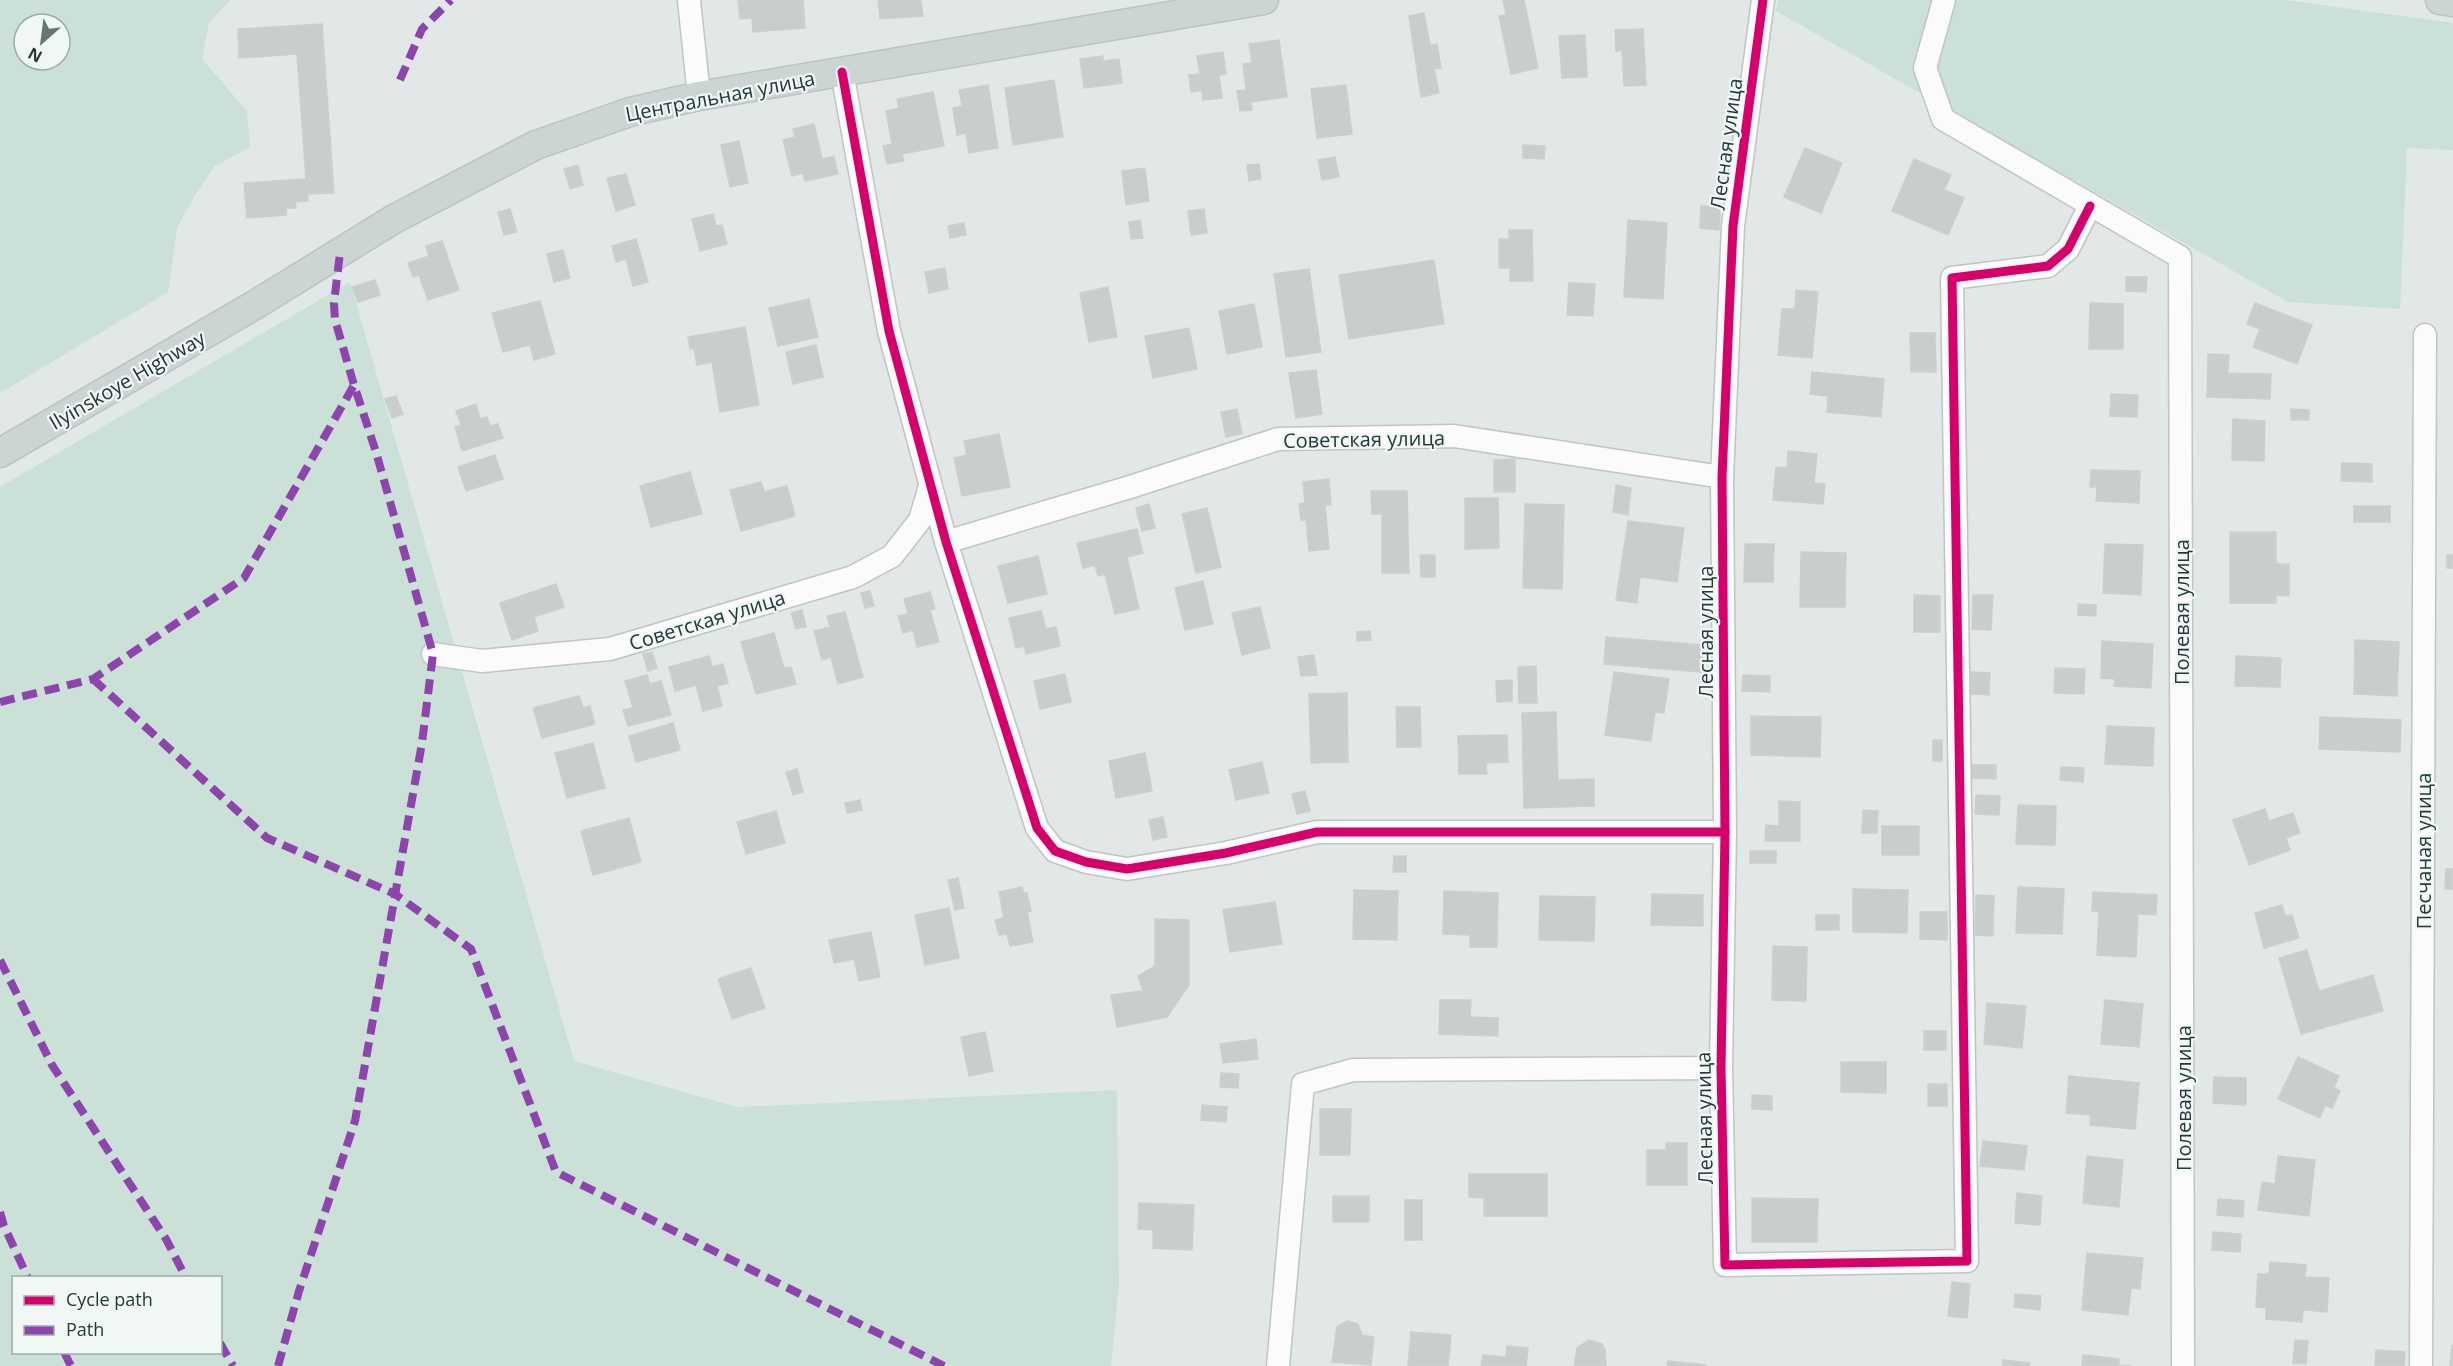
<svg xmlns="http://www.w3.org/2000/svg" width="2453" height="1366" viewBox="0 0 2453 1366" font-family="'Open Sans',sans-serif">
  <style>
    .green { fill: #cbe0d7; fill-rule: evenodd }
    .building { fill: #c9cecd; stroke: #cbd0cf; stroke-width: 1.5 }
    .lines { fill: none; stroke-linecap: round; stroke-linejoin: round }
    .minor-casing { stroke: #bfc4c4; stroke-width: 25 }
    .major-casing { stroke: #bcc3c3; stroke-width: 31 }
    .minor { stroke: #fbfbfb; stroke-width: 22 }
    .major { stroke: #cdd4d4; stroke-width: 28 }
    .quiet { stroke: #8e44ad; stroke-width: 8; stroke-dasharray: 15 8; stroke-linecap: butt }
    .cycleway-casing { stroke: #f0f7f5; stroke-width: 13 }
    .cycleway { stroke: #d6006c; stroke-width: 9 }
    .labels { text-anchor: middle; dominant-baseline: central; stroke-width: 4.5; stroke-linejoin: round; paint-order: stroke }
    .street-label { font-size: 20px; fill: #213939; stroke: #f0f7f5 }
  </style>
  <rect width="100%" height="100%" fill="#e2e7e7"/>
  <g class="green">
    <path d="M0,0h230l-21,23 -7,36 45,52 3,36 -35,19 -20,29 -18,33 -9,64 -168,101zM24,24h36v36h-36z"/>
    <polygon points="1778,0 2286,0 2453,23 2453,150 2407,148 2400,309 2288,302 1776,11"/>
    <path d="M350,282l224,779 163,46 380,-17 2,194 -8,82h-1111v-879zM14,1278h206v74h-206z"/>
  </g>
  <g class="building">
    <polygon points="738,0 803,0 805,28 753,32 752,18 740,19"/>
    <polygon points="878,0 921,0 923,16 880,19"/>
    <polygon points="1503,0 1524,0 1538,68 1511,74 1499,16 1506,15"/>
    <polygon points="1424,13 1430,45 1437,44 1441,68 1434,69 1439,93 1421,97 1409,16"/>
    <polygon points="322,24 334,193 308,194 308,201 295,202 296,208 286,208 286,215 247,218 244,183 306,179 297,54 239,58 238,29"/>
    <polygon points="1643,29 1646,85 1624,86 1622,50 1616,51 1615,30"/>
    <polygon points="1585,35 1587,77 1562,78 1559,36"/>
    <polygon points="1279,40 1287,97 1251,102 1252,110 1240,111 1237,91 1246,90 1243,64 1252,63 1249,44"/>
    <polygon points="1223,52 1226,74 1219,75 1222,98 1203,100 1202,90 1191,92 1189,75 1200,74 1197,56"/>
    <polygon points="1103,56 1103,61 1119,59 1122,83 1084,88 1080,59"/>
    <polygon points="1054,80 1063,137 1013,145 1005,88"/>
    <polygon points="988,85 998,148 969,153 966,133 957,135 953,108 962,106 959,90"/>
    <polygon points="1346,85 1352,134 1317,138 1311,89"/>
    <polygon points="933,92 944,146 902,154 904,161 887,164 883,146 892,144 886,111 899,108 897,99"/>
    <polygon points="814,124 822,159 834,156 838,174 805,181 803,173 792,176 783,140 795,137 793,129"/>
    <polygon points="739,141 748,183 730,187 721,145"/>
    <polygon points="1523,145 1545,146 1544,159 1523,158"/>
    <polygon points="1805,148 1842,163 1821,213 1784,197"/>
    <polygon points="1335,157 1339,177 1322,180 1318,160"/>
    <polygon points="1914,159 1951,175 1944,190 1964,198 1948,235 1892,211"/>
    <polygon points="1259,164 1261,179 1249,181 1247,165"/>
    <polygon points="578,165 583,185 570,189 564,169"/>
    <polygon points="1145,168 1149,201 1126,205 1122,171"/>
    <polygon points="626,174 635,205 616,211 607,178"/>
    <polygon points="1701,206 1720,207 1719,230 1700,228"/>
    <polygon points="510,209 517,232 504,235 498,212"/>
    <polygon points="1204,209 1207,233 1191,235 1188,211"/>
    <polygon points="713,214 716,226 722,225 727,244 700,251 692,219"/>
    <polygon points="1140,220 1143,238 1131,239 1129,222"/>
    <polygon points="1628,220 1667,223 1663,299 1624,297"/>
    <polygon points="964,223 966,235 950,238 948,226"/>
    <polygon points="1509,230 1532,230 1533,281 1510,281 1510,268 1499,268 1499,239 1509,239"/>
    <polygon points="636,239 648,282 633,286 626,259 616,262 612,246"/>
    <polygon points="442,241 459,290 428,300 419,275 413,277 408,263 429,256 426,246"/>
    <polygon points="563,250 570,278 554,282 547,254"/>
    <polygon points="1434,260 1444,324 1349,339 1339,275"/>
    <polygon points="945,268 948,289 929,293 925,272"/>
    <polygon points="1309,269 1321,352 1286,357 1274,274"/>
    <polygon points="2126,277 2147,277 2146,292 2126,291"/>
    <polygon points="375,280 380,295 358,302 352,287"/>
    <polygon points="1569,283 1595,284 1593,316 1567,315"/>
    <polygon points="1108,287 1117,337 1089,342 1080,293"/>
    <polygon points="1796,290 1818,292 1812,358 1778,355 1782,309 1795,309"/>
    <polygon points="809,299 818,337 778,346 769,308"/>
    <polygon points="540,301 555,354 534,360 530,345 503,352 492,313"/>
    <polygon points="2090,303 2123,304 2123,349 2089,349"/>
    <polygon points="2255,303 2312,325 2297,364 2253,347 2260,329 2247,324"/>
    <polygon points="1254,304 1262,347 1227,354 1219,311"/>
    <polygon points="745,327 759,405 720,412 712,362 697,365 694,349 690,349 688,337"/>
    <polygon points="1189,328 1197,369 1153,378 1145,336"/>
    <polygon points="1910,333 1935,333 1936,372 1911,372"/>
    <polygon points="816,345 823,377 793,384 786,352"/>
    <polygon points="2208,354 2229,355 2228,373 2271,374 2270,399 2207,397"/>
    <polygon points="1316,370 1322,414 1296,418 1289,373"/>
    <polygon points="1812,372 1884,379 1881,417 1827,412 1828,396 1810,394"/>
    <polygon points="2111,394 2138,395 2137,417 2110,416"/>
    <polygon points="396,396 403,414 392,418 385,399"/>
    <polygon points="476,404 480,419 487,417 490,426 498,424 503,438 462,451 455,427 461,425 456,411"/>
    <polygon points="1237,409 1242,434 1226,437 1221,412"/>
    <polygon points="2291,409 2309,410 2309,420 2291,420"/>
    <polygon points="2233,419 2265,421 2264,461 2232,460"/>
    <polygon points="999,434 1010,487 962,496 954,458 967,455 964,441"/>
    <polygon points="1788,451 1817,454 1814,483 1825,484 1823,504 1773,500 1776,467 1787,468"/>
    <polygon points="495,455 503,479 466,491 458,467"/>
    <polygon points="1515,459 1515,492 1494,492 1494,460"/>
    <polygon points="2342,463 2372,464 2372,482 2341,481"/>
    <polygon points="2091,470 2140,471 2139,503 2096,501 2097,487 2090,487"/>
    <polygon points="690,472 702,514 651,527 640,486"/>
    <polygon points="1329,479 1331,505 1325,505 1329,549 1309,551 1306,520 1301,520 1299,504 1305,503 1303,482"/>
    <polygon points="761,482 764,492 787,486 795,516 741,531 730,490"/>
    <polygon points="1616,485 1631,488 1628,515 1613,512"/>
    <polygon points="1371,491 1407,491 1409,573 1382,573 1382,514 1372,514"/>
    <polygon points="1465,498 1498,498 1499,548 1465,549"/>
    <polygon points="1149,504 1155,528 1142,531 1136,508"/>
    <polygon points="1525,504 1564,505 1562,589 1523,588"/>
    <rect x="2354" y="506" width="36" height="16"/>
    <polygon points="1207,508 1221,567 1196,573 1182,514"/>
    <polygon points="1628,521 1684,528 1677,582 1640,577 1637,603 1616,600"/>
    <polygon points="1137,529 1143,553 1127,557 1139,609 1115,614 1105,574 1098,576 1095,565 1083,568 1077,543"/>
    <polygon points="2230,532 2276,532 2276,564 2289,564 2289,596 2276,595 2276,603 2230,603"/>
    <polygon points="1745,544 1774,544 1773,582 1744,582"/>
    <polygon points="2105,544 2143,545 2141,595 2103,593"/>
    <polygon points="1801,552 1846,553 1845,607 1800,607"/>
    <polygon points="1420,555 1435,555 1435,577 1421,577"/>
    <rect x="2447" y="555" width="6" height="13"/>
    <polygon points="1038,556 1047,594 1008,603 998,566"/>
    <polygon points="1203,581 1213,624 1185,630 1175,588"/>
    <polygon points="556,584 564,607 534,617 538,631 512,640 500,603"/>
    <polygon points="870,591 874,606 865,608 861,593"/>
    <polygon points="930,592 935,609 930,610 939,642 917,647 913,630 903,633 898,616 908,614 904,599"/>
    <polygon points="1914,595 1940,596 1940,632 1914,632"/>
    <polygon points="1973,595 1993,595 1991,630 1972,629"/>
    <polygon points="2078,604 2096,605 2096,616 2078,615"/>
    <polygon points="1260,607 1270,648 1242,655 1232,613"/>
    <polygon points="802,610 806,627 796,629 791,613"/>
    <polygon points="1041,611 1046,629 1056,627 1060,646 1026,654 1024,646 1016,648 1009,618"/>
    <polygon points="845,612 863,677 838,684 831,657 822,660 814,631 830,627 827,616"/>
    <polygon points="1370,631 1371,640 1357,641 1357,632"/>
    <polygon points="774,633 784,668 791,667 796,684 756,694 741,642"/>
    <polygon points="1606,637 1703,645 1701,672 1604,664"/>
    <polygon points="2355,640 2399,642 2397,696 2354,694"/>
    <polygon points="2102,641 2153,644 2151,688 2114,686 2115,679 2101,678"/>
    <polygon points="652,652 657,668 648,671 643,654"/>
    <polygon points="1314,655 1317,675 1301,676 1298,657"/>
    <polygon points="709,656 712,667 723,664 728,683 717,686 722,706 703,711 696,685 675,691 669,667"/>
    <polygon points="2236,656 2281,658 2280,687 2235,686"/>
    <polygon points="1536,666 1537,703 1519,703 1518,667"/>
    <polygon points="2055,668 2085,669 2084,694 2054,693"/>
    <polygon points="1614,672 1669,679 1664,713 1655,712 1651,741 1605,735"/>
    <polygon points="1971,672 1990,673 1989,695 1971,694"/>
    <polygon points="1065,674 1071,702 1040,709 1034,681"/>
    <polygon points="647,675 650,684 661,681 671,715 628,726 623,710 633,708 625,681"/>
    <polygon points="1743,675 1770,676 1770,692 1742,691"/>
    <polygon points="1512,680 1512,701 1497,702 1496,681"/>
    <polygon points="1347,693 1348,762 1311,763 1309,694"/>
    <polygon points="579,696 583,708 590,706 595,724 542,738 533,708"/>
    <polygon points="1396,707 1420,707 1421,747 1397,747"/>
    <polygon points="1556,712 1558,780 1594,779 1594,806 1524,808 1522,713"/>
    <polygon points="1751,716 1821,717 1820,757 1751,755"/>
    <polygon points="2320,717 2401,720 2400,752 2319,749"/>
    <polygon points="673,723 680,750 636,762 629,736"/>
    <polygon points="2107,726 2154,728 2153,766 2105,764"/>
    <polygon points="1507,735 1508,762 1486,763 1487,774 1459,774 1458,736"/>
    <rect x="1933" y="740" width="9" height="21"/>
    <polygon points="593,743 605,788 567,798 555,753"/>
    <polygon points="1145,753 1152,791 1116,798 1109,761"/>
    <polygon points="1262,762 1269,793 1236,800 1229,770"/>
    <polygon points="1972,765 1996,765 1996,779 1971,778"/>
    <polygon points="2061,767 2084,768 2083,782 2060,780"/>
    <polygon points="797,769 803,792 793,795 786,772"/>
    <polygon points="1305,791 1310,811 1297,814 1292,794"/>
    <polygon points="1976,795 2000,796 1999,815 1975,814"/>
    <polygon points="860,800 862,810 847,813 845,803"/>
    <polygon points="1779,801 1800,802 1800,841 1765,841 1766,825 1779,826"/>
    <polygon points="2018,805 2056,806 2055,845 2016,844"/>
    <polygon points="2265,809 2269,821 2293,813 2300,833 2286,838 2290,850 2249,865 2233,820"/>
    <polygon points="1863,810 1878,811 1877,833 1862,833"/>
    <polygon points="776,811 785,843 746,854 737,822"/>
    <polygon points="1163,817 1167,837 1153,840 1149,820"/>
    <polygon points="629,818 641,862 593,875 581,831"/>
    <rect x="1882" y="826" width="37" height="29"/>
    <rect x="1750" y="851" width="26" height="12"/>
    <polygon points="1394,856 1406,856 1406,872 1393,872"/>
    <polygon points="2446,869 2453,869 2453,889 2445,889"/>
    <polygon points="958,878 964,908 955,910 948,880"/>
    <polygon points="1022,887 1024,893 1027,893 1031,911 1027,911 1033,942 1010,946 1007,934 999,935 995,920 1004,918 999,892"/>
    <polygon points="2018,887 2064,889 2062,934 2016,933"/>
    <polygon points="1853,889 1908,890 1907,933 1853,932"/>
    <polygon points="1354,890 1398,891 1397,940 1353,939"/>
    <polygon points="1444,891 1498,893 1497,947 1470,947 1470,935 1443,934"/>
    <polygon points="2093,892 2157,895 2156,915 2138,914 2136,957 2097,955 2099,911 2092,911"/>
    <polygon points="1652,894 1703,895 1703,926 1651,925"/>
    <polygon points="1976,895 1994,896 1993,936 1975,935"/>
    <polygon points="1540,896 1595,897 1594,941 1539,940"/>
    <polygon points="1275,902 1282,944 1230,952 1223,910"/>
    <polygon points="2282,905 2285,916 2292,915 2299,938 2264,948 2255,913"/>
    <polygon points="949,908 959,958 925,965 915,915"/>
    <polygon points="1920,912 1947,912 1947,940 1920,939"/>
    <rect x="1816" y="915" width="23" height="15"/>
    <polygon points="1155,919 1189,920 1189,985 1167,1017 1117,1027 1111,995 1143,991 1138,976 1155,966"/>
    <polygon points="871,932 880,977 859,981 854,959 834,963 829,940"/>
    <polygon points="1773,946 1807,947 1806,1001 1772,1000"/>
    <polygon points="2307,950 2319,991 2373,975 2383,1011 2301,1034 2279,958"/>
    <polygon points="751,968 765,1008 732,1019 718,979"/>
    <polygon points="1440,1000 1471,1000 1470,1017 1498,1018 1498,1036 1439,1034"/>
    <polygon points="2105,1000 2143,1004 2139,1047 2101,1044"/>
    <polygon points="1987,1003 2026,1006 2022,1048 1984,1044"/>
    <rect x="1924" y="1031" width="22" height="19"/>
    <polygon points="985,1032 993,1071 969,1076 961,1037"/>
    <polygon points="1256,1039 1258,1059 1223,1063 1220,1044"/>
    <polygon points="2298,1057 2339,1076 2334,1087 2340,1091 2332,1108 2325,1105 2320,1118 2278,1099"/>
    <polygon points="1841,1062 1886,1062 1886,1093 1841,1092"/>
    <polygon points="1221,1073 1239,1074 1238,1088 1220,1087"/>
    <polygon points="2069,1076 2139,1083 2135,1129 2090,1125 2091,1115 2066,1113"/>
    <polygon points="2214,1077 2246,1078 2246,1105 2213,1103"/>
    <rect x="1928" y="1084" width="19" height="22"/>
    <polygon points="1752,1095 1772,1096 1772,1110 1752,1109"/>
    <polygon points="1202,1105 1227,1107 1226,1122 1201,1120"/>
    <polygon points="1320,1109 1351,1109 1350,1155 1320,1155"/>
    <polygon points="1983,1141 2027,1146 2024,1170 1980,1166"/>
    <polygon points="1666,1143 1687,1143 1687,1185 1647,1185 1647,1150 1666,1150"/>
    <polygon points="2087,1156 2123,1160 2119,1207 2083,1203"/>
    <polygon points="2278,1156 2315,1160 2309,1216 2258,1210 2262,1182 2275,1184"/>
    <polygon points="1469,1174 1547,1174 1547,1216 1484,1216 1484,1198 1469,1197"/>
    <polygon points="2017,1193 2042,1196 2040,1225 2015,1223"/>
    <rect x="1333" y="1196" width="36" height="26"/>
    <polygon points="1752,1198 1818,1199 1817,1242 1752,1242"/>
    <polygon points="2218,1199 2244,1201 2243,1217 2217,1215"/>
    <rect x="1405" y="1200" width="17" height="40"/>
    <polygon points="1139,1203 1194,1205 1192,1250 1153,1248 1153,1230 1138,1229"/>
    <polygon points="2213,1232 2241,1234 2240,1252 2212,1250"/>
    <polygon points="2087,1253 2143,1258 2140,1289 2131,1288 2128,1315 2082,1310"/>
    <polygon points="2270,1262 2306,1265 2305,1277 2329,1278 2327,1312 2303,1310 2302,1322 2266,1319 2266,1308 2256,1307 2258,1274 2269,1274"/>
    <polygon points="1952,1282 1970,1284 1967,1318 1948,1316"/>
    <polygon points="2015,1294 2041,1296 2040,1310 2014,1307"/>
    <polygon points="1347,1321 1358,1324 1362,1335 1374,1337 1371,1365 1332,1362 1337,1327"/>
    <polygon points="1411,1332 1451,1335 1448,1366 1408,1366"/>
    <polygon points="1589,1340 1602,1344 1605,1350 1606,1366 1574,1366 1577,1348"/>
    <polygon points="2295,1340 2308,1341 2306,1364 2293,1363"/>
    <polygon points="2452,1345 2453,1366 2450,1366"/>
    <polygon points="1507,1346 1528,1348 1526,1366 1481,1366 1483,1355 1506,1357"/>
    <polygon points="2376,1350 2405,1352 2404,1366 2375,1366"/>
    <polygon points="2083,1355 2119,1359 2119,1365 2131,1366 2082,1366"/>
    <polygon points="2003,1360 2030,1363 2029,1366 2003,1366"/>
    <polygon points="1668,1361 1706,1365 1706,1366 1667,1366"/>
  </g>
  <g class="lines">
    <defs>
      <g id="minor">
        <polyline points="689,0 699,96"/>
        <polyline points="1763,0 1733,226 1722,477 1725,832 1721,1068 1725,1265 1967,1261 1952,278 2048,266 2068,249 2090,206"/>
        <polyline points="1944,0 1925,68 1943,119 2180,257 2183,1366"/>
        <polyline points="842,72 889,331 946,542 1037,828 1055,851 1086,862 1127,869 1226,853 1317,832 1725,832"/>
        <polyline points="946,542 1130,487 1278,439 1454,436 1722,477"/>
        <polyline points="433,654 482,661 610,649 853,577 892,556 920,520 930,486"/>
        <polyline points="1278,1366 1303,1084 1353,1070 1721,1068"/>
        <polyline points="2421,1366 2425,335"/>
      </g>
      <g id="major">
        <polyline points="2440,0 2453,2"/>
        <polyline points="0,453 253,306 394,219 536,145 630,112 699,96 1264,0"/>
      </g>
    </defs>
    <use href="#minor" class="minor-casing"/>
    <use href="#major" class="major-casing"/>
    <use href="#minor" class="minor"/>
    <use href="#major" class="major"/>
    <g class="quiet">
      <polyline points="400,80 422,29 451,0"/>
      <polyline points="93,679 267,838 395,894 471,949 556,1172 944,1366"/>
      <polyline points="0,702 93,679 244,578 354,385"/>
      <polyline points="0,960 52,1065 166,1239 186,1278"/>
      <polyline points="0,1212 4,1226 28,1278"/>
      <polyline points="220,1343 233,1366"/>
      <polyline points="64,1352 71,1366"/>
      <polyline points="278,1366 299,1291 355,1121 422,743 433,654 376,452 354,385 335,320 334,303 340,253"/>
    </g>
    <defs>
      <g id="cycleway">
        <polyline points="1763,0 1733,226 1722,477 1725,832 1721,1068 1725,1265 1967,1261 1952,278 2048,266 2068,249 2090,206"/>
        <polyline points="842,72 889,331 946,542 1037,828 1055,851 1086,862 1127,869 1226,853 1317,832 1725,832"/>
      </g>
    </defs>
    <use href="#cycleway" class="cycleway-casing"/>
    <use href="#cycleway" class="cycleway"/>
  </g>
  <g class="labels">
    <g class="street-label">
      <text transform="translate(720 96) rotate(-11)">Центральная улица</text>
      <text transform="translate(1726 144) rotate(-82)">Лесная улица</text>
      <text transform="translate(127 380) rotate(-30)">Ilyinskoye Highway</text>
      <text transform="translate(1364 439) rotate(-1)">Советская улица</text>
      <text transform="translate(2181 612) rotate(-90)">Полевая улица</text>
      <text transform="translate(707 620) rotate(-17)">Советская улица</text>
      <text transform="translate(1705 632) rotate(-90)">Лесная улица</text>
      <text transform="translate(2423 851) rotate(-90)">Песчаная улица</text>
      <text transform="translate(2183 1098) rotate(-90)">Полевая улица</text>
      <text transform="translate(1704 1118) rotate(-91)">Лесная улица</text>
    </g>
  </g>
  <rect x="12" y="1276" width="210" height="78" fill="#f0f7f5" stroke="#9dabaa" stroke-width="1.5"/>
  <rect x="24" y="1296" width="30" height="9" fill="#d6006c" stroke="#9dabaa" stroke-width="1.5"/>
  <text x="66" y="1306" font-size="18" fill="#213939">Cycle path</text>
  <rect x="24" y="1326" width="30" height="9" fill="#8e44ad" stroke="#9dabaa" stroke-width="1.5"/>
  <text x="66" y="1336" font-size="18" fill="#213939">Path</text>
  <g transform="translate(42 42) rotate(208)"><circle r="28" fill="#f0f7f5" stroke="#9dabaa" stroke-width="1.5"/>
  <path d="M0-4.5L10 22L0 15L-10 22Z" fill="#657676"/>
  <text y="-9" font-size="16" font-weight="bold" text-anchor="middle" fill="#213939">N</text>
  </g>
</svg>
